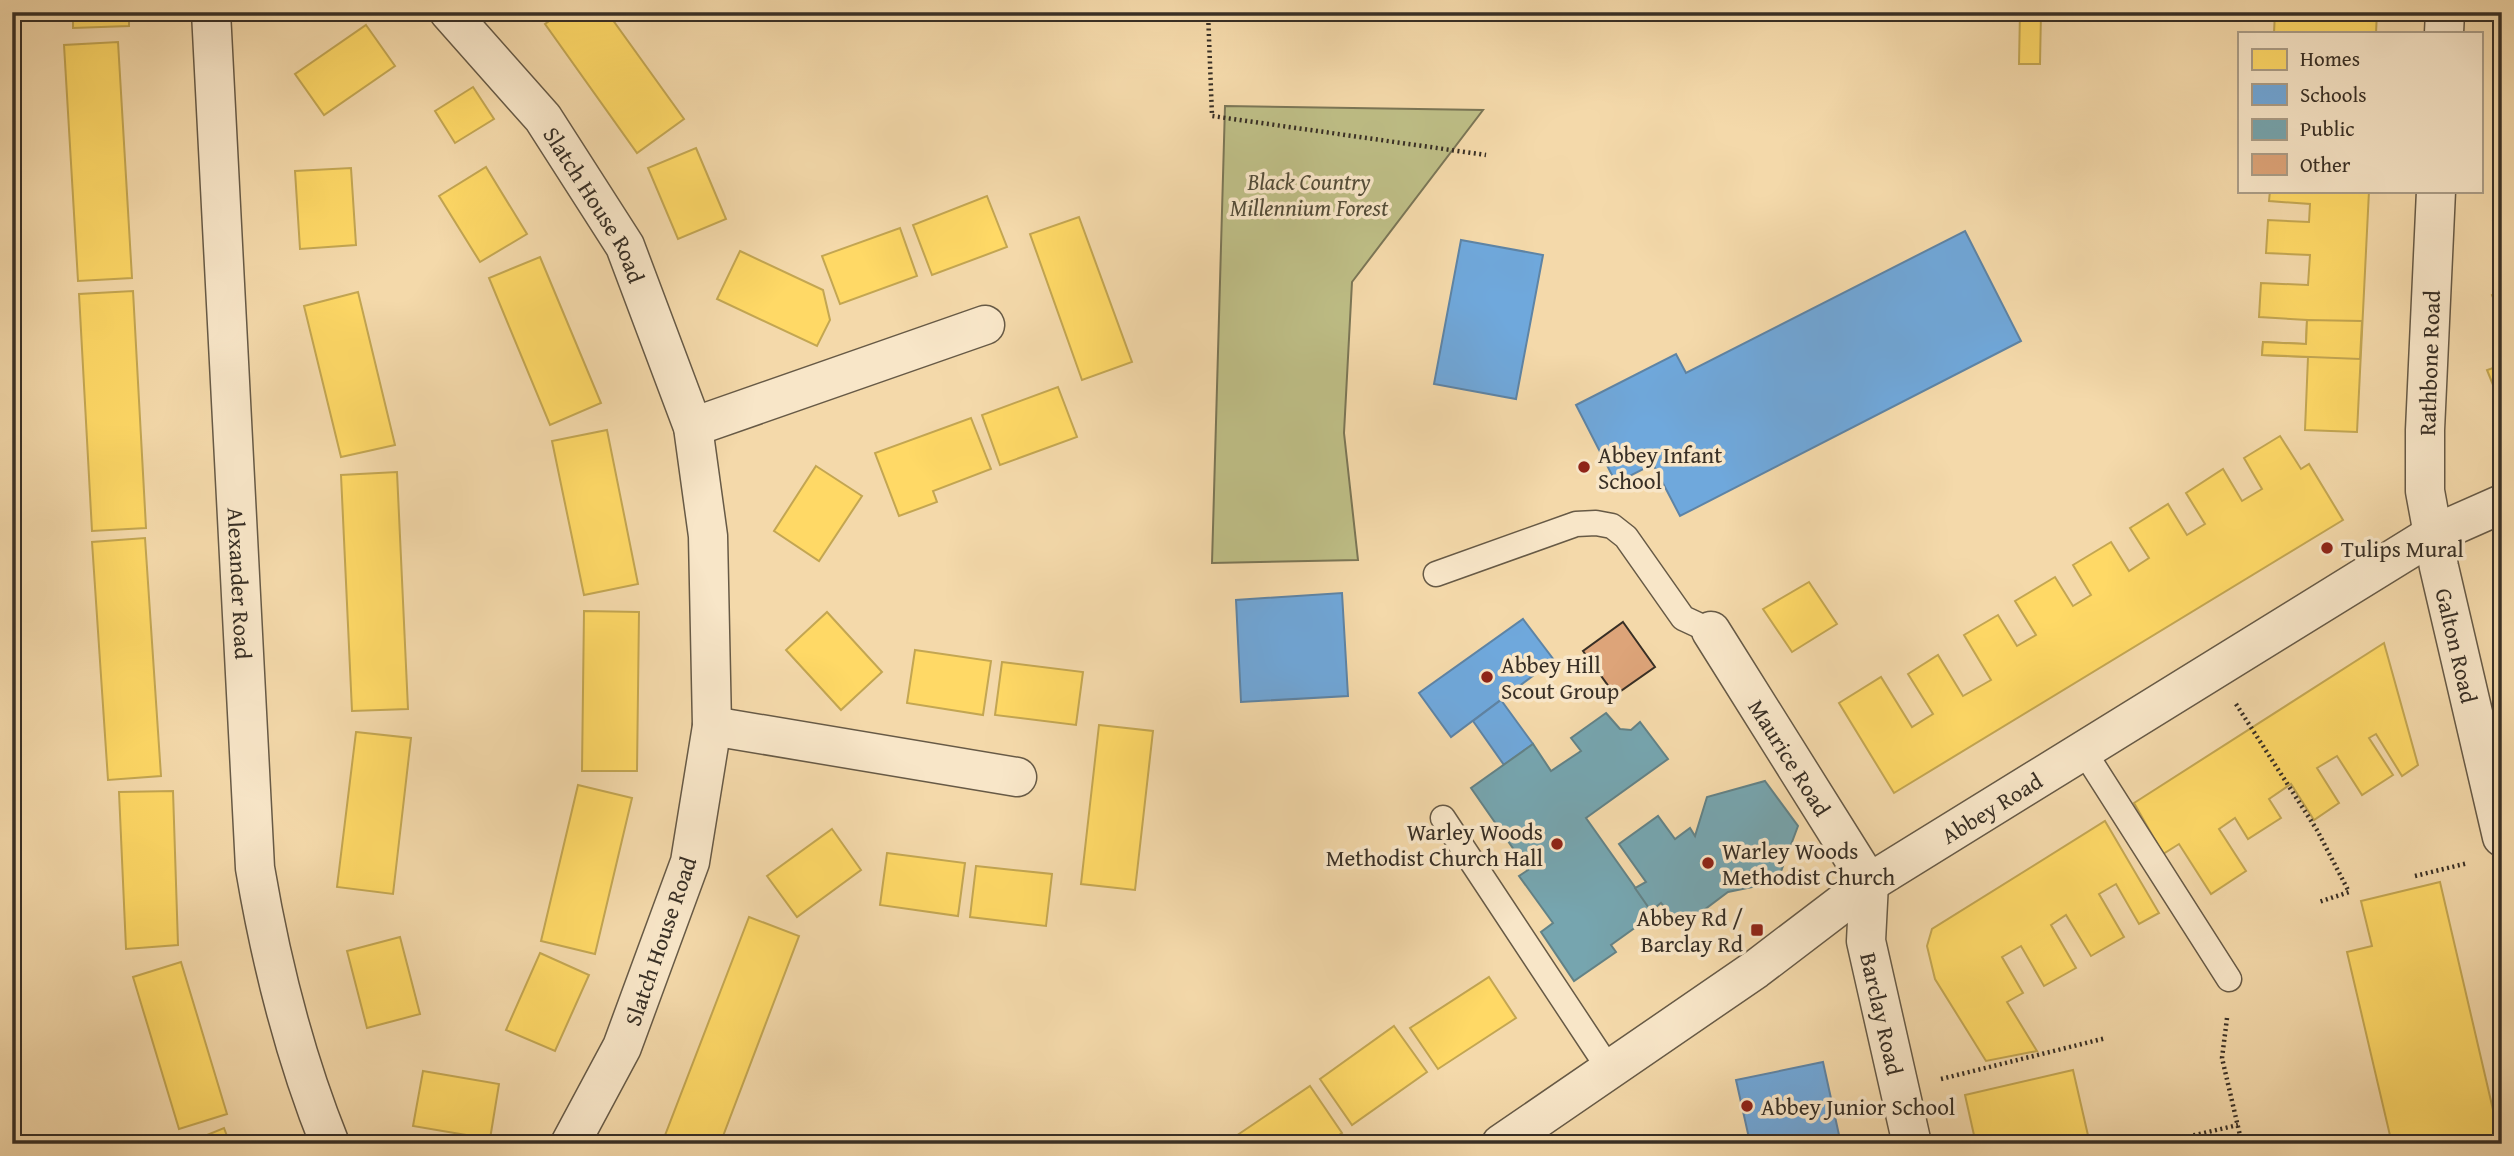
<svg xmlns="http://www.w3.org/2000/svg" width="2514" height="1156" viewBox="0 0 2514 1156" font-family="'Gentium Book Plus',serif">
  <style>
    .green { fill: #bebe86; stroke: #7b7656; stroke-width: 2 }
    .homes { fill: #ffd966; stroke: #c3a652; stroke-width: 2 }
    .schools { fill: #6fa8dc; stroke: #5e84a5; stroke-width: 2 }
    .public { fill: #76a5af; stroke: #638286; stroke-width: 2 }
    .building { fill: #dda479; stroke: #382f25; stroke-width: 2 }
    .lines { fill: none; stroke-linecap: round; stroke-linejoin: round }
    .service-casing { stroke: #675a46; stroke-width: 27 }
    .minor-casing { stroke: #675a46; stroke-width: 41 }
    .tertiary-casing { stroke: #675a46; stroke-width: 41 }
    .path { stroke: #382f25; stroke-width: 4.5; stroke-dasharray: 2 3.5; stroke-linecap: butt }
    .service { stroke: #f8e6c8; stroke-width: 24 }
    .minor { stroke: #f8e6c8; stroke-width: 38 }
    .tertiary { stroke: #f8e6c8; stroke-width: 38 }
    .poi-dot { fill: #8f2418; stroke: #f8e6c8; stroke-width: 2.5 }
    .labels { text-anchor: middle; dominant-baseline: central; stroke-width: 7; stroke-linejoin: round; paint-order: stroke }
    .park-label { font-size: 23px; font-style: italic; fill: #534c38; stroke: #f8e6c8 }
    .street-label { font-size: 23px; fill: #382f25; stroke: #f8e6c8 }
    .poi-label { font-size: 23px; fill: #382f25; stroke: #f8e6c8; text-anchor: start }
  </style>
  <rect width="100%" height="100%" fill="#f4d9aa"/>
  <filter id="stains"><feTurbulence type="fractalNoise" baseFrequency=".00286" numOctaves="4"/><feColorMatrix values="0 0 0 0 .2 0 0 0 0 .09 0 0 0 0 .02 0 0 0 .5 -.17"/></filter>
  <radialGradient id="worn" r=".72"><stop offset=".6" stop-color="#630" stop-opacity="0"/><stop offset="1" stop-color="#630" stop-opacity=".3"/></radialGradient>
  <polygon class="green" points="1225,106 1483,110 1352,282 1344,433 1358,560 1212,563"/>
  <g class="homes">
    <polygon points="73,12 129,12 129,26 73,28"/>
    <polygon points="562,12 607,12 684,119 637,153 545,24"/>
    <polygon points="2020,12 2041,12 2040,64 2019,64"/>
    <polygon points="2275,12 2377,12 2376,33 2274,33"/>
    <polygon points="366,25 395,66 324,115 295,74"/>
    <polygon points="118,42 132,278 78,281 64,45"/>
    <polygon points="473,87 494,119 455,143 435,111"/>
    <polygon points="696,148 726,219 678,239 648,168"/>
    <polygon points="486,167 527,234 480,262 439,196"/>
    <polygon points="351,168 356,245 300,249 295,171"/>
    <polygon points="2270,191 2369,191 2357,432 2305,430 2308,357 2262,355 2263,342 2306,344 2307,320 2259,317 2261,283 2308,285 2310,255 2266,253 2268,220 2309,222 2310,204 2269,201"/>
    <polygon points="987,196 1007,247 932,275 913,225"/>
    <polygon points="1079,217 1132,362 1082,380 1030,234"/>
    <polygon points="900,228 917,276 840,304 822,256"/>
    <polygon points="740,251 823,290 830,320 817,346 717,299"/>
    <polygon points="540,257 601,403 550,425 489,278"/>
    <polygon points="133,291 146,528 92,531 79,294"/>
    <polygon points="2502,291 2502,320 2492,295"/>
    <polygon points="358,292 395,445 341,457 304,306"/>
    <polygon points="2307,320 2362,321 2360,359 2262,355 2263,342 2306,344"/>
    <polygon points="2502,365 2502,407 2487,370"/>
    <polygon points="1058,387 1077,437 1000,465 982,415"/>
    <polygon points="971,418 991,469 933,491 937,502 899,516 875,453"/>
    <polygon points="607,430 638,584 584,595 552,441"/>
    <polygon points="2280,436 2301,469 2309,464 2343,520 1894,793 1839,703 1881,677 1912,727 1933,714 1908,674 1938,655 1963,696 1991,680 1964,635 1998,615 2017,646 2036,635 2015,601 2055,577 2073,606 2091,595 2073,565 2111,542 2129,571 2149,558 2130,528 2168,504 2187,535 2205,524 2186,493 2223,469 2242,501 2262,489 2244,458"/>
    <polygon points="816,466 862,496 819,561 774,531"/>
    <polygon points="397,472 408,709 352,711 341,475"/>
    <polygon points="145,538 161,776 108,780 92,542"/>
    <polygon points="1809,582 1837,624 1792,652 1763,609"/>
    <polygon points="584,611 639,612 637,771 582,771"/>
    <polygon points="827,612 882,672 841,710 786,650"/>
    <polygon points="2384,643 2418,765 2402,776 2376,734 2369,738 2393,775 2362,795 2337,756 2317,768 2339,803 2314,820 2291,784 2269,799 2281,818 2248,839 2235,818 2219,829 2246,871 2211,894 2179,844 2163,854 2134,803"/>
    <polygon points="915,650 991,661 983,715 907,703"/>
    <polygon points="1002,662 1083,672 1076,725 995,715"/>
    <polygon points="1099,725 1153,731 1135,890 1081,884"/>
    <polygon points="356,732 411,738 393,894 337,887"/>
    <polygon points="578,785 632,798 595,954 541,941"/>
    <polygon points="173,791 178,945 126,949 119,792"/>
    <polygon points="2105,821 2159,913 2139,924 2116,884 2099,894 2124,937 2091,956 2066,915 2051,925 2076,968 2044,986 2021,946 2002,957 2023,993 2007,1002 2037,1051 1986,1061 1935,979 1927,946 1932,929"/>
    <polygon points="832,829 861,870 797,917 767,876"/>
    <polygon points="887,853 965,863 958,916 880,905"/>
    <polygon points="976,866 1052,874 1046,926 970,917"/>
    <polygon points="2440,882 2501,1144 2392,1144 2347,952 2372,946 2361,901"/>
    <polygon points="749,917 799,936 720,1144 679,1144 664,1138"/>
    <polygon points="400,937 420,1014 367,1028 347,951"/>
    <polygon points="540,953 589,975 555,1051 506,1030"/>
    <polygon points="181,962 227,1114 179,1129 133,977"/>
    <polygon points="1489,977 1516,1018 1438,1069 1410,1028"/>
    <polygon points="1394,1026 1427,1072 1352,1125 1320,1079"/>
    <polygon points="2073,1070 2090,1144 1976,1144 1965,1095"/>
    <polygon points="423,1071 499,1084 490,1139 413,1126"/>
    <polygon points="1310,1086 1342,1133 1326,1144 1237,1144 1233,1138"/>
    <polygon points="224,1128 230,1144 185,1144"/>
  </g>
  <g class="schools">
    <polygon points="1965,231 2021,341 1680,516 1653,464 1616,483 1576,405 1676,354 1686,373"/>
    <polygon points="1461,240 1543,255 1516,399 1434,384"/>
    <polygon points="1342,593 1348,696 1241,702 1236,600"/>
    <polygon points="1523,619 1554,660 1451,737 1419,693"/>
    <polygon points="1501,700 1533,744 1504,765 1473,721"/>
    <polygon points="1823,1062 1841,1144 1722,1144 1749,1138 1736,1080"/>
  </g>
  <g class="public">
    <polygon points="2496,165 2502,165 2502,220 2493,220"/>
    <polygon points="1606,713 1620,729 1631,730 1640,722 1668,759 1586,818 1654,914 1611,945 1616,952 1574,981 1541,932 1553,923 1519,876 1528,870 1471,788 1533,744 1551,771 1581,751 1571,738"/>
    <polygon points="1765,781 1798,826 1777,882 1728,892 1680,928 1661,903 1651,911 1635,888 1646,882 1619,844 1658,816 1675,839 1690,828 1695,836 1707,797"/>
  </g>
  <polygon class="building" points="1623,622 1655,667 1615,695 1583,651"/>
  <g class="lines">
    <defs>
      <g id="service">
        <polyline points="1436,574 1576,524 1596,523 1612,526 1626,537 1683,618 1711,631"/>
        <polyline points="2083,750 2229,979"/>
        <polyline points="1443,818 1609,1069"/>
      </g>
      <g id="minor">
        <path id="s1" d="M211,12l44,856c16,94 39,187 75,276"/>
        <path id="s2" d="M449,12l94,106 82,128 68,181 15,109 4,190 -22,136 -68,185 -52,97"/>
        <polyline points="2444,33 2445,12"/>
        <path id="s3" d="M2436,191l-11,239v61l14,76 63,270"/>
        <polyline points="693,427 985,325"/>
        <path id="s4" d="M1711,631l158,252 -3,58 46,203"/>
        <polyline points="712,726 1017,777"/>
      </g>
      <g id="tertiary">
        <path id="s5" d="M1501,1144l255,-175 113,-86 563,-348 70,-31"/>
      </g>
    </defs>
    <use href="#service" class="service-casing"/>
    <use href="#minor" class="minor-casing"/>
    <use href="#tertiary" class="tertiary-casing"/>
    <g class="path">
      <polyline points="1208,12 1212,116 1486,155"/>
      <polyline points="2236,704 2317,830 2349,892 2319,902"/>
      <polyline points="2415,876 2468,863"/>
      <polyline points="2227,1018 2222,1058 2242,1144"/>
      <polyline points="1941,1079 2106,1038"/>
      <polyline points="2156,1144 2238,1125"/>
    </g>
    <use href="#service" class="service"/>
    <use href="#minor" class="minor"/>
    <use href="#tertiary" class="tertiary"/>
  </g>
  <g class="poi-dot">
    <circle cx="1584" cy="467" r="7"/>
    <circle cx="2327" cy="548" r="7"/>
    <circle cx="1487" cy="677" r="7"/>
    <circle cx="1557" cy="844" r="7"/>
    <circle cx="1708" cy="863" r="7"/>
    <rect x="1750" y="923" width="14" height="14" rx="3.5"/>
    <circle cx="1747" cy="1106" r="7"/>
  </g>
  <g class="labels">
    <g class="park-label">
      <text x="1309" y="181">Black Country<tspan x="1309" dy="26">Millennium Forest</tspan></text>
    </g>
    <g class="street-label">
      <text stroke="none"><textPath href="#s2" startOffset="243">Slatch House Road</textPath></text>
      <text transform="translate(2429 363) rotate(-88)">Rathbone Road</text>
      <text stroke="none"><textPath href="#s1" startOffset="572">Alexander Road</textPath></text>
      <text stroke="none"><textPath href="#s3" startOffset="458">Galton Road</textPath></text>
      <text stroke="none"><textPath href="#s4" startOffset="149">Maurice Road</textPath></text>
      <text stroke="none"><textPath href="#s5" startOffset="595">Abbey Road</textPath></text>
      <text transform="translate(660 941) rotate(-71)">Slatch House Road</text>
      <text stroke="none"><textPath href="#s4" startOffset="430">Barclay Road</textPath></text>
    </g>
    <g class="poi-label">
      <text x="1598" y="454">Abbey Infant<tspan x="1598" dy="26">School</tspan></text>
      <text x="2341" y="548">Tulips Mural</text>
      <text x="1501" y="664">Abbey Hill<tspan x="1501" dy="26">Scout Group</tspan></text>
      <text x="1543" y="831" text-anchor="end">Warley Woods<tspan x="1543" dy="26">Methodist Church Hall</tspan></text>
      <text x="1722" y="850">Warley Woods<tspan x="1722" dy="26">Methodist Church</tspan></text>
      <text x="1743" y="917" text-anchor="end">Abbey Rd /<tspan x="1743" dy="26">Barclay Rd</tspan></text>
      <text x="1761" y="1106">Abbey Junior School</text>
    </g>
  </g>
  <rect width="2514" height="1156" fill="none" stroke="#f4d9aa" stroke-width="42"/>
  <rect x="14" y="14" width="2486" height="1128" fill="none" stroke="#382f25" stroke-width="3.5"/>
  <rect x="21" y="21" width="2472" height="1114" fill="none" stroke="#382f25" stroke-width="2"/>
  <rect x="2238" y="32" width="245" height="161" fill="#f8e6c8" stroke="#ab9d87" stroke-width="2"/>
  <rect x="2252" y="49" width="35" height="21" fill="#ffd966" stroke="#ab9d87" stroke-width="2"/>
  <text x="2300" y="66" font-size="21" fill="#382f25">Homes</text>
  <rect x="2252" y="84" width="35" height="21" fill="#6fa8dc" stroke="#ab9d87" stroke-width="2"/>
  <text x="2300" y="102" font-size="21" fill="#382f25">Schools</text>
  <rect x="2252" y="119" width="35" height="21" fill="#76a5af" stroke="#ab9d87" stroke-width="2"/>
  <text x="2300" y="136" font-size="21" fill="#382f25">Public</text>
  <rect x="2252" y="154" width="35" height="21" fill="#dda479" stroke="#ab9d87" stroke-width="2"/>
  <text x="2300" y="172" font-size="21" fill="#382f25">Other</text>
  <rect width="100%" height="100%" filter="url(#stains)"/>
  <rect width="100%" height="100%" fill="url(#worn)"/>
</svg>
